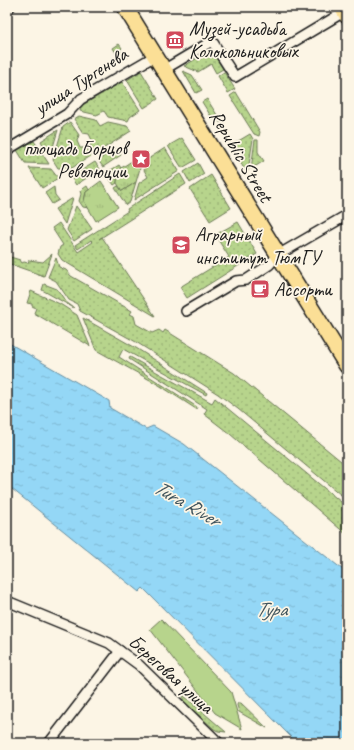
<svg xmlns="http://www.w3.org/2000/svg" width="354" height="750" viewBox="0 0 354 750" font-family="Caveat,sans-serif">
  <style>
    .grass { fill: url(#grass-dots); stroke: #6a7854 }
    .park { fill: url(#park-tufts); stroke: #6a7854 }
    .pitch { fill: #b7d48c; stroke: #6a7854 }
    .water { fill: url(#water-ripples); stroke: #648c9f }
    .lines { fill: none; stroke-linecap: round; stroke-linejoin: round }
    .minor-casing { stroke: #1c1c1c; stroke-width: 12 }
    .primary-casing { stroke: #1c1c1c; stroke-width: 18 }
    .minor { stroke: #fcf5e5; stroke-width: 9 }
    .primary { stroke: #fbdf96; stroke-width: 15 }
    .labels { text-anchor: middle; dominant-baseline: central; stroke-width: 3.5; stroke-linejoin: round; paint-order: stroke }
    .poi-label { font-size: 20px; fill: #1c1c1c; stroke: #fcf5e5; text-anchor: start }
    .street-label { font-size: 20px; fill: #1c1c1c; stroke: #fcf5e5 }
    .water-label { font-size: 21px; font-style: italic; fill: #40545d; stroke: #fcf5e5 }
  </style>
  <defs>
    <pattern id="grass-dots" width="8" height="8" patternUnits="userSpaceOnUse"><rect width="8" height="8" fill="#b7d48c"/><path d="M2 2h.1M6 6h.1" fill="none" stroke="#9db578" stroke-width="1.8" stroke-linecap="round"/></pattern>
    <pattern id="park-tufts" width="24" height="20" patternUnits="userSpaceOnUse"><rect width="24" height="20" fill="#b7d48c"/><path d="M3 7l-1-3M5 7V3M7 7l1-3M15 17l-1-3M17 17v-4M19 17l1-3" fill="none" stroke="#9db578"/></pattern>
    <pattern id="water-ripples" width="26" height="14" patternUnits="userSpaceOnUse"><rect width="26" height="14" fill="#94d7f6"/><path d="M2 4q2-2 4 0t4 0M15 11q2-2 4 0t4 0" fill="none" stroke="#7fb8d2"/></pattern>
  </defs>
  <rect width="100%" height="100%" fill="#fcf5e5"/>
  <filter id="ink" filterUnits="userSpaceOnUse"><feTurbulence type="fractalNoise" baseFrequency=".025" numOctaves="2"/><feDisplacementMap in="SourceGraphic" scale="8" xChannelSelector="R" yChannelSelector="G"/><feConvolveMatrix kernelMatrix="1 2 1 2 8 2 1 2 1" color-interpolation-filters="sRGB"/></filter>
  <g filter="url(#ink)">
    <g class="grass">
      <polygon points="119,44 122,48 120,50 123,54 125,52 128,57 121,61 113,48"/>
      <polygon points="211,50 223,69 216,73 211,64 198,72 184,66"/>
      <polygon points="141,71 158,99 144,108 127,80"/>
      <polygon points="183,71 192,75 202,90 196,93"/>
      <polygon points="224,72 235,89 228,93 218,76"/>
      <polygon points="122,82 140,110 130,117 128,121 108,117 104,111 97,115 80,111 81,106"/>
      <polygon points="236,92 260,132 259,136 254,134 230,96"/>
      <polygon points="207,99 222,123 212,118 202,102"/>
      <polygon points="79,116 96,120 100,126 108,122 127,126 131,131 95,154 90,147 92,140 89,134 83,133 74,119"/>
      <polygon points="70,122 79,135 77,141 80,148 87,148 91,156 67,171 65,168 58,168 53,160 63,127"/>
      <polygon points="58,130 51,154 48,154 41,141"/>
      <polygon points="250,134 253,139 248,171 246,172 236,155 235,143"/>
      <polygon points="182,138 196,160 182,168 168,146"/>
      <polygon points="255,140 258,140 258,152 264,161 251,169"/>
      <polygon points="34,141 49,164 25,163 17,150"/>
      <polygon points="116,148 121,155 103,167 98,160"/>
      <polygon points="165,148 179,171 134,200 139,183 148,177 144,170 148,159"/>
      <polygon points="95,162 100,169 76,185 71,177"/>
      <polygon points="198,163 204,174 190,183 184,172"/>
      <polygon points="119,165 121,168 118,170 117,183 114,185 106,173"/>
      <polygon points="29,168 51,169 58,178 42,188"/>
      <polygon points="180,174 186,184 99,239 102,237 155,316 62,260 58,254 60,247 63,245 52,228 59,223 78,252 93,242 91,240 78,249 75,245 128,211 127,209"/>
      <polygon points="211,175 231,208 210,221 190,189"/>
      <polygon points="136,182 130,202 126,205 115,188 118,186 122,191"/>
      <polygon points="87,186 89,190 86,192 84,201 88,208 83,207 79,201 81,194 80,191"/>
      <polygon points="54,187 55,195 59,200 52,204 45,193"/>
      <polygon points="73,198 65,224 55,209"/>
      <polygon points="76,206 92,229 74,241 67,230"/>
      <polygon points="238,222 257,254 187,298 180,287 229,257 215,235"/>
      <polygon points="52,254 44,276 7,263 7,256 20,260 22,263 24,262 28,263 29,260 43,262"/>
      <polygon points="56,258 59,267 66,270 71,276 132,311 130,314 134,316 136,324 152,333 159,330 163,333 165,330 234,373 347,466 347,500 238,409 218,394 136,342 80,311 77,304 69,300 56,281 48,277"/>
      <polygon points="44,284 57,289 66,302 74,308 42,290"/>
      <polygon points="31,291 60,304 77,315 90,346 34,313 36,308 32,306 32,304 27,303"/>
      <polygon points="83,318 136,348 207,393 206,395 123,349 119,357 197,407 196,409 159,385 96,350"/>
      <polygon points="130,357 212,403 215,398 347,507 347,535 230,434 204,414 207,409 129,359"/>
      <polygon points="183,695 226,732 218,731 214,729 183,701"/>
      <polygon points="238,703 241,703 267,728 239,712 237,705"/>
    </g>
    <g class="park">
      <polygon points="138,157 143,158 136,182 122,191 117,183 118,170"/>
      <polygon points="101,181 118,207 96,221 84,201 86,192"/>
    </g>
    <polygon class="pitch" points="161,619 231,692 242,729 215,713 150,629"/>
    <polygon class="water" points="7,342 109,401 110,408 146,429 153,426 184,444 347,573 347,743 297,743 143,588 139,592 12,489 7,487"/>
    <g class="lines">
      <defs>
        <g id="minor">
          <polyline points="7,9 10,7"/>
          <polyline points="165,69 212,41 235,77 347,10"/>
          <polyline points="7,150 67,114 81,99 155,56"/>
          <polyline points="186,311 236,281 246,280 269,265 278,255 347,215"/>
          <polyline points="7,601 109,643 139,665 219,743"/>
          <polyline points="49,743 120,651"/>
        </g>
        <g id="primary">
          <polyline points="125,7 347,366"/>
          <polyline points="342,7 347,16"/>
        </g>
      </defs>
      <use href="#minor" class="minor-casing"/>
      <use href="#primary" class="primary-casing"/>
      <use href="#minor" class="minor"/>
      <use href="#primary" class="primary"/>
    </g>
  </g>
  <defs>
    <symbol id="museum-square" viewBox="-11 -11 22 22"><rect x="-9" y="-9" width="18" height="18" rx="4" fill="#d1495b" stroke="#fcf5e5"/><path d="M0-6L6-3V-2H-6V-3ZM-5-1h2V3h-2ZM-1-1h2V3h-2ZM3-1h2V3H3ZM-6 4H6V6H-6Z" fill="#fff"/></symbol>
    <symbol id="sight-square" viewBox="-11 -11 22 22"><rect x="-9" y="-9" width="18" height="18" rx="4" fill="#d1495b" stroke="#fcf5e5"/><path d="M0-6L1.8-2.2L6-1.7L2.9 1.2L3.7 5.4L0 3.3L-3.7 5.4L-2.9 1.2L-6-1.7L-1.8-2.2Z" fill="#fff"/></symbol>
    <symbol id="university-square" viewBox="-11 -11 22 22"><rect x="-9" y="-9" width="18" height="18" rx="4" fill="#d1495b" stroke="#fcf5e5"/><path d="M0-5L7-2L0 1L-7-2ZM-4 1L0 2.5L4 1V4Q0 6-4 4Z" fill="#fff"/></symbol>
    <symbol id="cafe-square" viewBox="-11 -11 22 22"><rect x="-9" y="-9" width="18" height="18" rx="4" fill="#d1495b" stroke="#fcf5e5"/><path d="M-5.5-4.5H6V0H3Q3 3.5 0 3.5H-2.5Q-5.5 3.5-5.5 0ZM3-3.2v2h1.7v-2ZM-6 4.5H4V6H-6Z" fill="#fff"/></symbol>
  </defs>
  <g fill-rule="evenodd">
    <use href="#museum-square" x="164" y="29" width="22" height="22"/>
    <use href="#sight-square" x="130" y="148" width="22" height="22"/>
    <use href="#university-square" x="170" y="234" width="22" height="22"/>
    <use href="#cafe-square" x="249" y="278" width="22" height="22"/>
  </g>
  <g class="labels">
    <g class="poi-label">
      <text x="189" y="28">Музей-усадьба<tspan x="189" dy="23">Колокольниковых</tspan></text>
      <text x="127" y="148" text-anchor="end">площадь Борцов<tspan x="127" dy="23">Революции</tspan></text>
      <text x="195" y="234">Аграрный<tspan x="195" dy="23">институт ТюмГУ</tspan></text>
      <text x="274" y="289">Ассорти</text>
    </g>
    <g class="street-label">
      <text transform="translate(81 81) rotate(-33)">улица Тургенева</text>
      <text transform="translate(241 156) rotate(59)">Republic Street</text>
      <text transform="translate(171 674) rotate(42)">Береговая улица</text>
    </g>
    <g class="water-label">
      <text transform="translate(187 503) rotate(30)">Tura River</text>
      <text x="271" y="609">Тура</text>
    </g>
  </g>
  <rect width="354" height="750" fill="none" stroke="#fcf5e5" stroke-width="24"/>
  <rect x="12" y="12" width="330" height="726" fill="none" stroke="#1c1c1c" stroke-width="1.5" filter="url(#ink)"/>
</svg>
